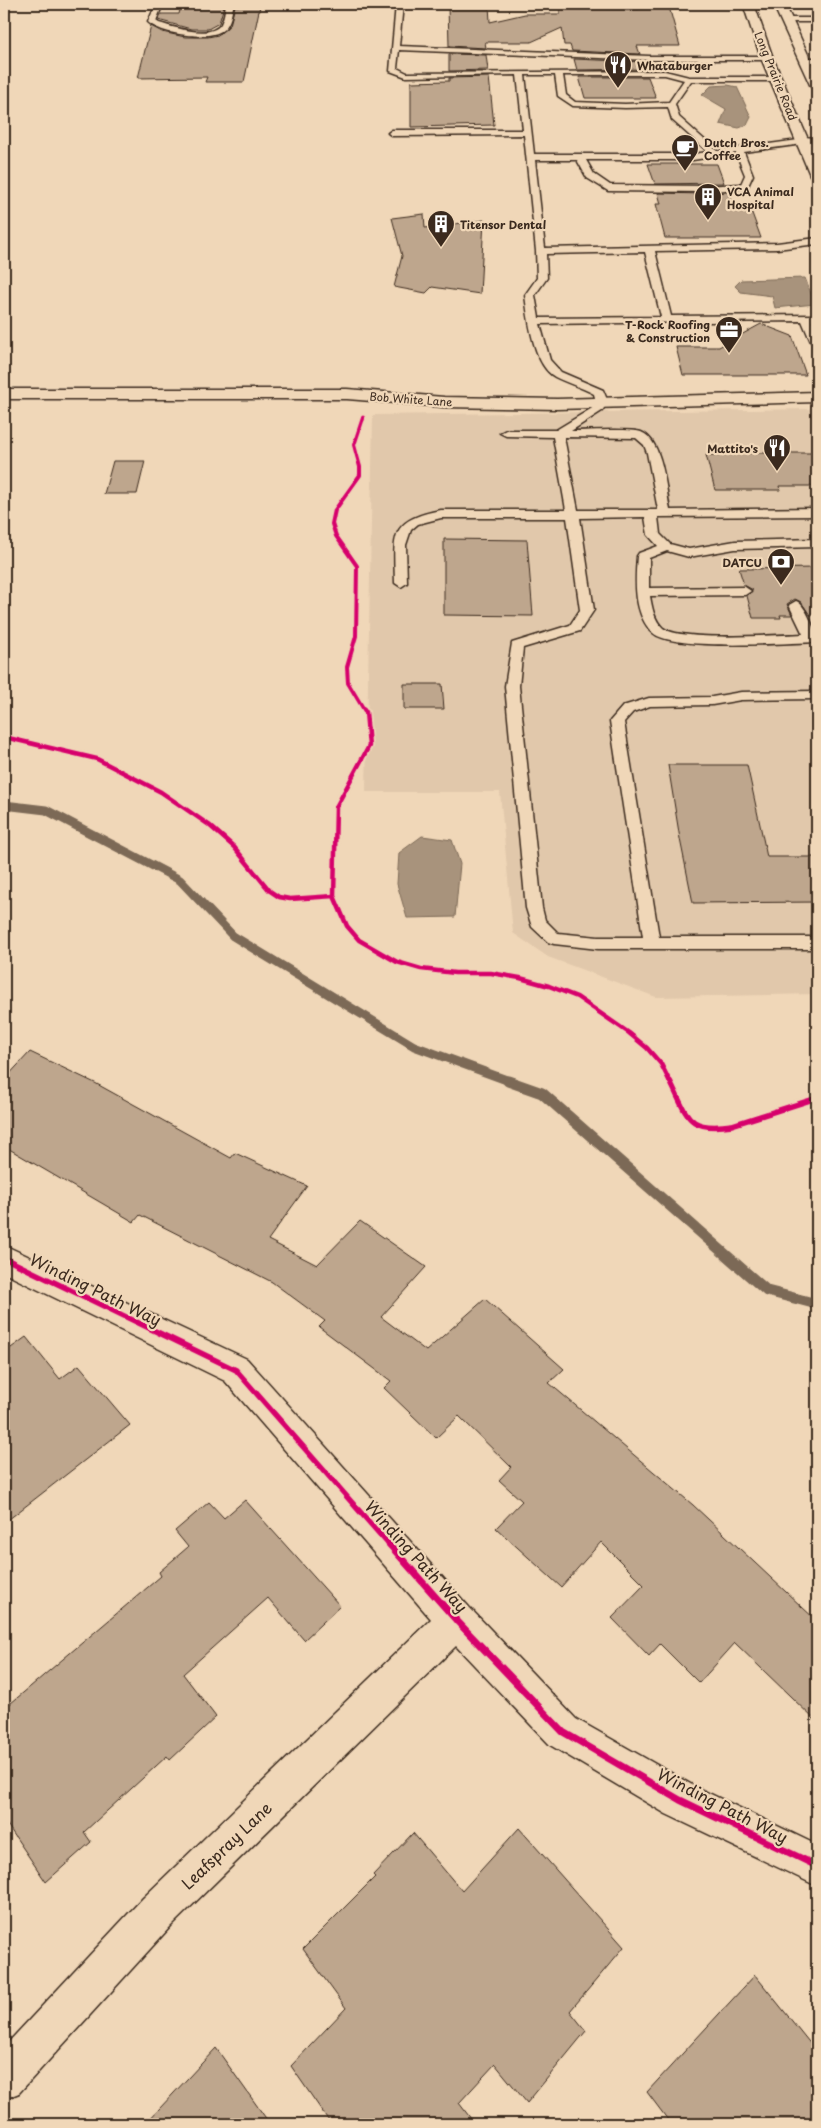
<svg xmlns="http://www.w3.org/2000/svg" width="821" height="2128" viewBox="0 0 821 2128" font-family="'Playpen Sans',sans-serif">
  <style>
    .built { fill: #e1c8ab }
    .water { fill: #a8937c; stroke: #7c6956 }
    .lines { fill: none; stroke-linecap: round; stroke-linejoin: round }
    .stream-far1 { stroke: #7c6956; stroke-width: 9 }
    .stream { stroke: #7c6956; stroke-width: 11 }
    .building { fill: #bea68d; stroke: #3b2a1e }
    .service-casing { stroke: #3b2a1e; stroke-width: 3 }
    .minor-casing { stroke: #3b2a1e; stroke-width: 3 }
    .primary-casing { stroke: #3b2a1e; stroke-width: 3 }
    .service { fill: #f0d7b8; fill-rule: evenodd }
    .minor { fill: #f0d7b8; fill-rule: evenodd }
    .primary { fill: #f0d7b8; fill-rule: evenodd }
    .cycleway-far4-casing { stroke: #f0d7b8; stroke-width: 5 }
    .cycleway-far3-casing { stroke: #f0d7b8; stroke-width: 6 }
    .cycleway-far2-casing { stroke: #f0d7b8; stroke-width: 8 }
    .cycleway-far1-casing { stroke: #f0d7b8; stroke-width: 9 }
    .cycleway-casing { stroke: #f0d7b8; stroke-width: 10 }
    .cycleway-far4 { stroke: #d6006c; stroke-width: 3 }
    .cycleway-far3 { stroke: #d6006c; stroke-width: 4 }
    .cycleway-far2 { stroke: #d6006c; stroke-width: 4.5 }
    .cycleway-far1 { stroke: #d6006c; stroke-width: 5.5 }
    .cycleway { stroke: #d6006c; stroke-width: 7 }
    .labels { text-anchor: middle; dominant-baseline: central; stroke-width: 4.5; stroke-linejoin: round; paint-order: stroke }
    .far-poi-label { font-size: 11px; font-weight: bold; fill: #3b2a1e; stroke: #f0d7b8; text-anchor: start }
    .far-street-label { font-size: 11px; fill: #3b2a1e; stroke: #f0d7b8 }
    .near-street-label { font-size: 16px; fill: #3b2a1e; stroke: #f0d7b8 }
  </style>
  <rect width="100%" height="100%" fill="#f0d7b8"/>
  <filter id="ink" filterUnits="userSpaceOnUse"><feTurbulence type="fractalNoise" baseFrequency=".02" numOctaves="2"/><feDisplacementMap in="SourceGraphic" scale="10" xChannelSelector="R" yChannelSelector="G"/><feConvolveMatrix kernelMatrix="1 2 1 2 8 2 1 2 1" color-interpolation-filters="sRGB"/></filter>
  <g filter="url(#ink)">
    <polygon class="built" points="817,409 817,994 656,997 548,957 513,933 500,792 366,792 373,415"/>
    <g class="water">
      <polygon points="728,85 737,87 751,117 747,125 739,128 720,124 726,109 702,95 711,86"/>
      <polygon points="805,278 815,304 775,308 772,296 741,292 735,286 741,280"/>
      <polygon points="422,836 452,840 460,864 455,917 407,918 397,884 399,853"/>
    </g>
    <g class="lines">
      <polyline class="stream-far1" points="4,805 46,810 180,880 233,936 414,1046 512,1082"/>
      <polyline class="stream" points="508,1081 542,1093 767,1291 817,1304"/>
    </g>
    <g class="building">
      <polygon points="448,5 489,5 490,22 525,14 560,14 560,8 639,9 638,7 669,7 680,46 637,46 640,54 572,51 570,45 564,45 562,28 531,42 485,42 486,48 449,46"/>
      <polygon points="181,6 224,6 219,23 208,29 191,29 158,20 161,14 179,14"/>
      <polygon points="235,6 260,6 244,82 205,82 207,77 138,78 151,26 162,32 185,37 208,37 218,35 230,25"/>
      <polygon points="449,54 486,55 488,70 449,71"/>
      <polygon points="574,59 643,62 646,69 577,70"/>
      <polygon points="489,77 494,125 411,127 411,82 449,81 449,78"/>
      <polygon points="579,77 648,77 656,98 585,98"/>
      <polygon points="648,164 717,164 724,183 655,184"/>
      <polygon points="728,192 733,205 749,205 761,238 665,238 656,204 661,204 658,193 704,194"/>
      <polygon points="424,214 425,228 484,220 480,294 432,287 426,293 394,287 402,256 392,218"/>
      <polygon points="761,324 792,336 806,375 683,375 676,347 719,347"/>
      <polygon points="724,453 817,453 817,486 779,486 780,490 715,490 706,455 725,455"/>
      <polygon points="113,461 145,461 137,494 104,494"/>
      <polygon points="444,539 527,540 533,616 444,615"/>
      <polygon points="817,568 817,615 810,615 801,602 795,599 787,604 792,615 780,615 781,618 753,618 747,596 753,590 744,585 739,569"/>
      <polygon points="404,684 442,684 444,709 404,709"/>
      <polygon points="668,765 747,765 767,857 817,857 817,902 693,903 680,839"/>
      <polygon points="30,1052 95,1083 231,1158 235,1153 307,1186 268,1240 317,1265 360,1221 426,1267 381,1317 426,1351 485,1299 564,1369 549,1383 693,1505 817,1621 817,1722 735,1643 699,1683 660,1644 649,1656 612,1618 644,1585 601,1542 561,1587 496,1528 522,1501 499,1480 511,1467 459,1416 436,1438 384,1388 391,1381 319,1327 325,1321 272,1282 140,1215 134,1222 4,1146 4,1080"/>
      <polygon points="26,1337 60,1379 79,1365 130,1425 4,1523 4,1353"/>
      <polygon points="245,1500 340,1606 304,1640 268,1598 183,1674 216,1717 170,1760 167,1756 84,1832 91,1842 46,1882 4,1820 4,1709 161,1576 159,1572 188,1547 175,1531 209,1502 224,1518"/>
      <polygon points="519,1828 624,1947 570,2011 586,2031 527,2103 495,2064 459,2103 475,2124 331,2124 291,2066 346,2008 303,1949 375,1877 373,1875 413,1833 462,1891"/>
      <polygon points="755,1975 817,2052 817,2124 671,2124 647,2092"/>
      <polygon points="216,2048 270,2124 145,2124"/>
    </g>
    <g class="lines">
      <defs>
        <g id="service">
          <path d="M156,4h7l-7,17 3,2c14,4 51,17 62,1 3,-6 4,-14 5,-20h8c-3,9 -3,19 -10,25 -14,13 -64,5 -76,-7z"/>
          <path d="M396,4h7l-4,42 250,10h118l4,2 -4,2h-118l-250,-10 -2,18 10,5 258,-2 24,6h87l4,2 -4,2h-85l-16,23 4,13 38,34 89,-12v4l-3,1 -59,8 9,23 -6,13 -43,4 -96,-1 -21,-13 -10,-18h-42l10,88 232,-5 40,-5v6l-40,5 -122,2 16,65 146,-1v6h-5l5,12v12l-6,-3 -9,-21 -262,3 10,36 11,12 42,18 5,12 -6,9 -31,20c15,0 59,-3 70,1 22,8 25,58 29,78l147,-2v8l-159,1 2,17 10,10 19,5 46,-8 82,-2v8l-82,2 -46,8 -22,-6 -18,7v30l96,-1 6,4 -6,4 -95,1c2,11 4,24 13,32 17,14 114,7 140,6l-14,-29 7,-4c9,2 21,33 21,41 -30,1 -144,9 -164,-9 -20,-19 -18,-52 -16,-77l2,-3 19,-7 -10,-11 -3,-18 -65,1 14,92 -14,21 -57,17 -4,38 23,222 3,12 13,13 40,4h45l-33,-216 13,-15 26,-8 63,-1 29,-5 76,-1v8l-76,1 -29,5 -62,1 -17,6 -9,10 35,215h158v12h-219l-44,-5 -6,-2 -16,-15 -6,-19 -21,-222 7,-43 58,-18 10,-15 -13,-92h-126l-23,6 -7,6 -5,15 1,38 -6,4 -6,-4c-1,-47 -7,-63 46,-73h125l-13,-73 -47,-1 -6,-3 6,-3h50l38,-23 2,-5 -2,-8c-13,-7 -27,-11 -39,-17 -22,-12 -27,-60 -30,-82l12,-17 -1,-27 -12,-116 -132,1 -4,-3 4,-3h131l-6,-55 -111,2 -16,-6zM525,75h30l3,21 15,10 52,2 43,-1 4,13 36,32 -15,2h-159zM563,75h102l19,5 -15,22 -44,2 -50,-2 -9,-7zM736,153l9,22 -4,9 -37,2 -94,-1 -16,-11 -8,-14h107zM645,252l16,65 -122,1 -4,-23 12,-17 -1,-24zM564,437l72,1 8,7 3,8 11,57h-80z"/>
          <polygon points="783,18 817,18 817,22 786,22 782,20"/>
          <rect x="802" y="58" width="15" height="4"/>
        </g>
        <g id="minor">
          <polygon points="803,137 817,138 817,146 798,144 796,141"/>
          <polygon points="4,389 347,389 444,397 557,399 817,392 817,402 557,409 444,407 347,399 4,399"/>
          <polygon points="4,1245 247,1359 469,1607 576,1719 694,1786 817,1845 817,1886 666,1814 550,1745 456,1646 171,1926 19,2093 4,2099 4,2047 143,1898 431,1619 225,1381 4,1273"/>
        </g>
        <g id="primary">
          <polygon points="743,4 754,4 773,58 817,160 817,179 812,178 810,175 761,58"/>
          <polygon points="773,4 785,4 817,74 817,91 811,87"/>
        </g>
      </defs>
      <use href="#service" class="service-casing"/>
      <use href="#minor" class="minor-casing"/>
      <use href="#primary" class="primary-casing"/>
      <use href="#service" class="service"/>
      <use href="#minor" class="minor"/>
      <use href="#primary" class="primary"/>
      <defs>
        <polyline id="cycleway-far4" points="363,420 363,417"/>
        <polyline id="cycleway-far3" points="363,418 354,445 360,467 360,475 335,510 332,524 336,536 357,566 356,636 347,667 348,683 366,713"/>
        <g id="cycleway-far2">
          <polyline points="366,712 369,746 336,807 334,896 347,926 359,940 397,962 421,969 455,973 491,973 520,978 549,986 577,997 629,1033 647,1048 661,1064 670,1082"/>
          <polyline points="4,737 97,759 161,792 209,825 234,847 270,891 279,897 290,899 334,896"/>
        </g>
        <g id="cycleway-far1">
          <path d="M670,1081c18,35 16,51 62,44l85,-27"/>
          <polyline points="4,1258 236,1370 390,1546"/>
        </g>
        <polyline id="cycleway" points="389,1544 456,1620 563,1732 680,1800 817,1866"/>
      </defs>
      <use href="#cycleway-far4" class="cycleway-far4-casing"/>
      <use href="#cycleway-far3" class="cycleway-far3-casing"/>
      <use href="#cycleway-far2" class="cycleway-far2-casing"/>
      <use href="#cycleway-far1" class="cycleway-far1-casing"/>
      <use href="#cycleway" class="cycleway-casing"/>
      <use href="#cycleway-far4" class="cycleway-far4"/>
      <use href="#cycleway-far3" class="cycleway-far3"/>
      <use href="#cycleway-far2" class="cycleway-far2"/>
      <use href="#cycleway-far1" class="cycleway-far1"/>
      <use href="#cycleway" class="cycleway"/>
    </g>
  </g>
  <defs>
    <symbol id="restaurant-pin" viewBox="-11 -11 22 30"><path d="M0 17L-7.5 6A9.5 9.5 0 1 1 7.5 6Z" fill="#3b2a1e" stroke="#f0d7b8"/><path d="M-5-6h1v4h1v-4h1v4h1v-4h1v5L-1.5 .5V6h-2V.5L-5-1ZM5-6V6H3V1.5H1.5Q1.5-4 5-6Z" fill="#fff"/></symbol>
    <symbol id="cafe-pin" viewBox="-11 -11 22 30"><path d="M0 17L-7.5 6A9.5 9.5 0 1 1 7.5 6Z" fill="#3b2a1e" stroke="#f0d7b8"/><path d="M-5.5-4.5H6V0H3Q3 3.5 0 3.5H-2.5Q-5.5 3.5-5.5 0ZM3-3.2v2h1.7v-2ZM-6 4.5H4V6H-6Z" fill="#fff"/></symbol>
    <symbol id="building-pin" viewBox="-11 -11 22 30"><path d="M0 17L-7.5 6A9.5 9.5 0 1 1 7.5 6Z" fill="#3b2a1e" stroke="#f0d7b8"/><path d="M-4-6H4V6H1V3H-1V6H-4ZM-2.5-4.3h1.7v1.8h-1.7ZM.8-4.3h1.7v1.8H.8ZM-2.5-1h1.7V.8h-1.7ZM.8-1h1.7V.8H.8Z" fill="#fff"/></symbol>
    <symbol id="office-pin" viewBox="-11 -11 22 30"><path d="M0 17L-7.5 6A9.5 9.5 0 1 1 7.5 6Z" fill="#3b2a1e" stroke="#f0d7b8"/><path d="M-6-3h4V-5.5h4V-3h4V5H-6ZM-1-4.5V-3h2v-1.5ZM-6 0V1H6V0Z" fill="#fff"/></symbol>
    <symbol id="bank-pin" viewBox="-11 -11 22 30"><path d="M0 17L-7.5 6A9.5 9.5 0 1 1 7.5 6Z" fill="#3b2a1e" stroke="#f0d7b8"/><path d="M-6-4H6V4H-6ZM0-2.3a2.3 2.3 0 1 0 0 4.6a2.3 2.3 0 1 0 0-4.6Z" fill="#fff"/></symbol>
  </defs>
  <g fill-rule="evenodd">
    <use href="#restaurant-pin" x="602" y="49" width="32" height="43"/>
    <use href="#cafe-pin" x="669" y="132" width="32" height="43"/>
    <use href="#building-pin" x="692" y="181" width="32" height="43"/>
    <use href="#building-pin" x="425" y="208" width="32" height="43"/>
    <use href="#office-pin" x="713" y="314" width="32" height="43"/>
    <use href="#restaurant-pin" x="761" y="432" width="32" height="43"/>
    <use href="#bank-pin" x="765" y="546" width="32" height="43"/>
  </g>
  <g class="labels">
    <g class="far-poi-label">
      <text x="637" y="65">Whataburger</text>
      <text x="704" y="142">Dutch Bros.<tspan x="704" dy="13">Coffee</tspan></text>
      <text x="727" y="191">VCA Animal<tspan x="727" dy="13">Hospital</tspan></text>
      <text x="460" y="224">Titensor Dental</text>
      <text x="710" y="324" text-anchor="end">T-Rock Roofing<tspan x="710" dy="13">&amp; Construction</tspan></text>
      <text x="758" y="448" text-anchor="end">Mattito's</text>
      <text x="762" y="562" text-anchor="end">DATCU</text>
    </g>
    <g class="far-street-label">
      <text transform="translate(776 76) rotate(68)">Long Prairie Road</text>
      <text transform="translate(411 399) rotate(4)">Bob White Lane</text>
    </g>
    <g class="near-street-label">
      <text transform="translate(96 1289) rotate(26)">Winding Path Way</text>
      <text transform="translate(417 1556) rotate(48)">Winding Path Way</text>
      <text transform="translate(723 1805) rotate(27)">Winding Path Way</text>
      <text transform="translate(226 1845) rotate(-44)">Leafspray Lane</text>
    </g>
  </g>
  <rect width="821" height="2128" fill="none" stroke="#f0d7b8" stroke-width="20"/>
  <rect x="10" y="10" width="801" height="2108" fill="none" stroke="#3b2a1e" stroke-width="2" filter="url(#ink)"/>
</svg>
